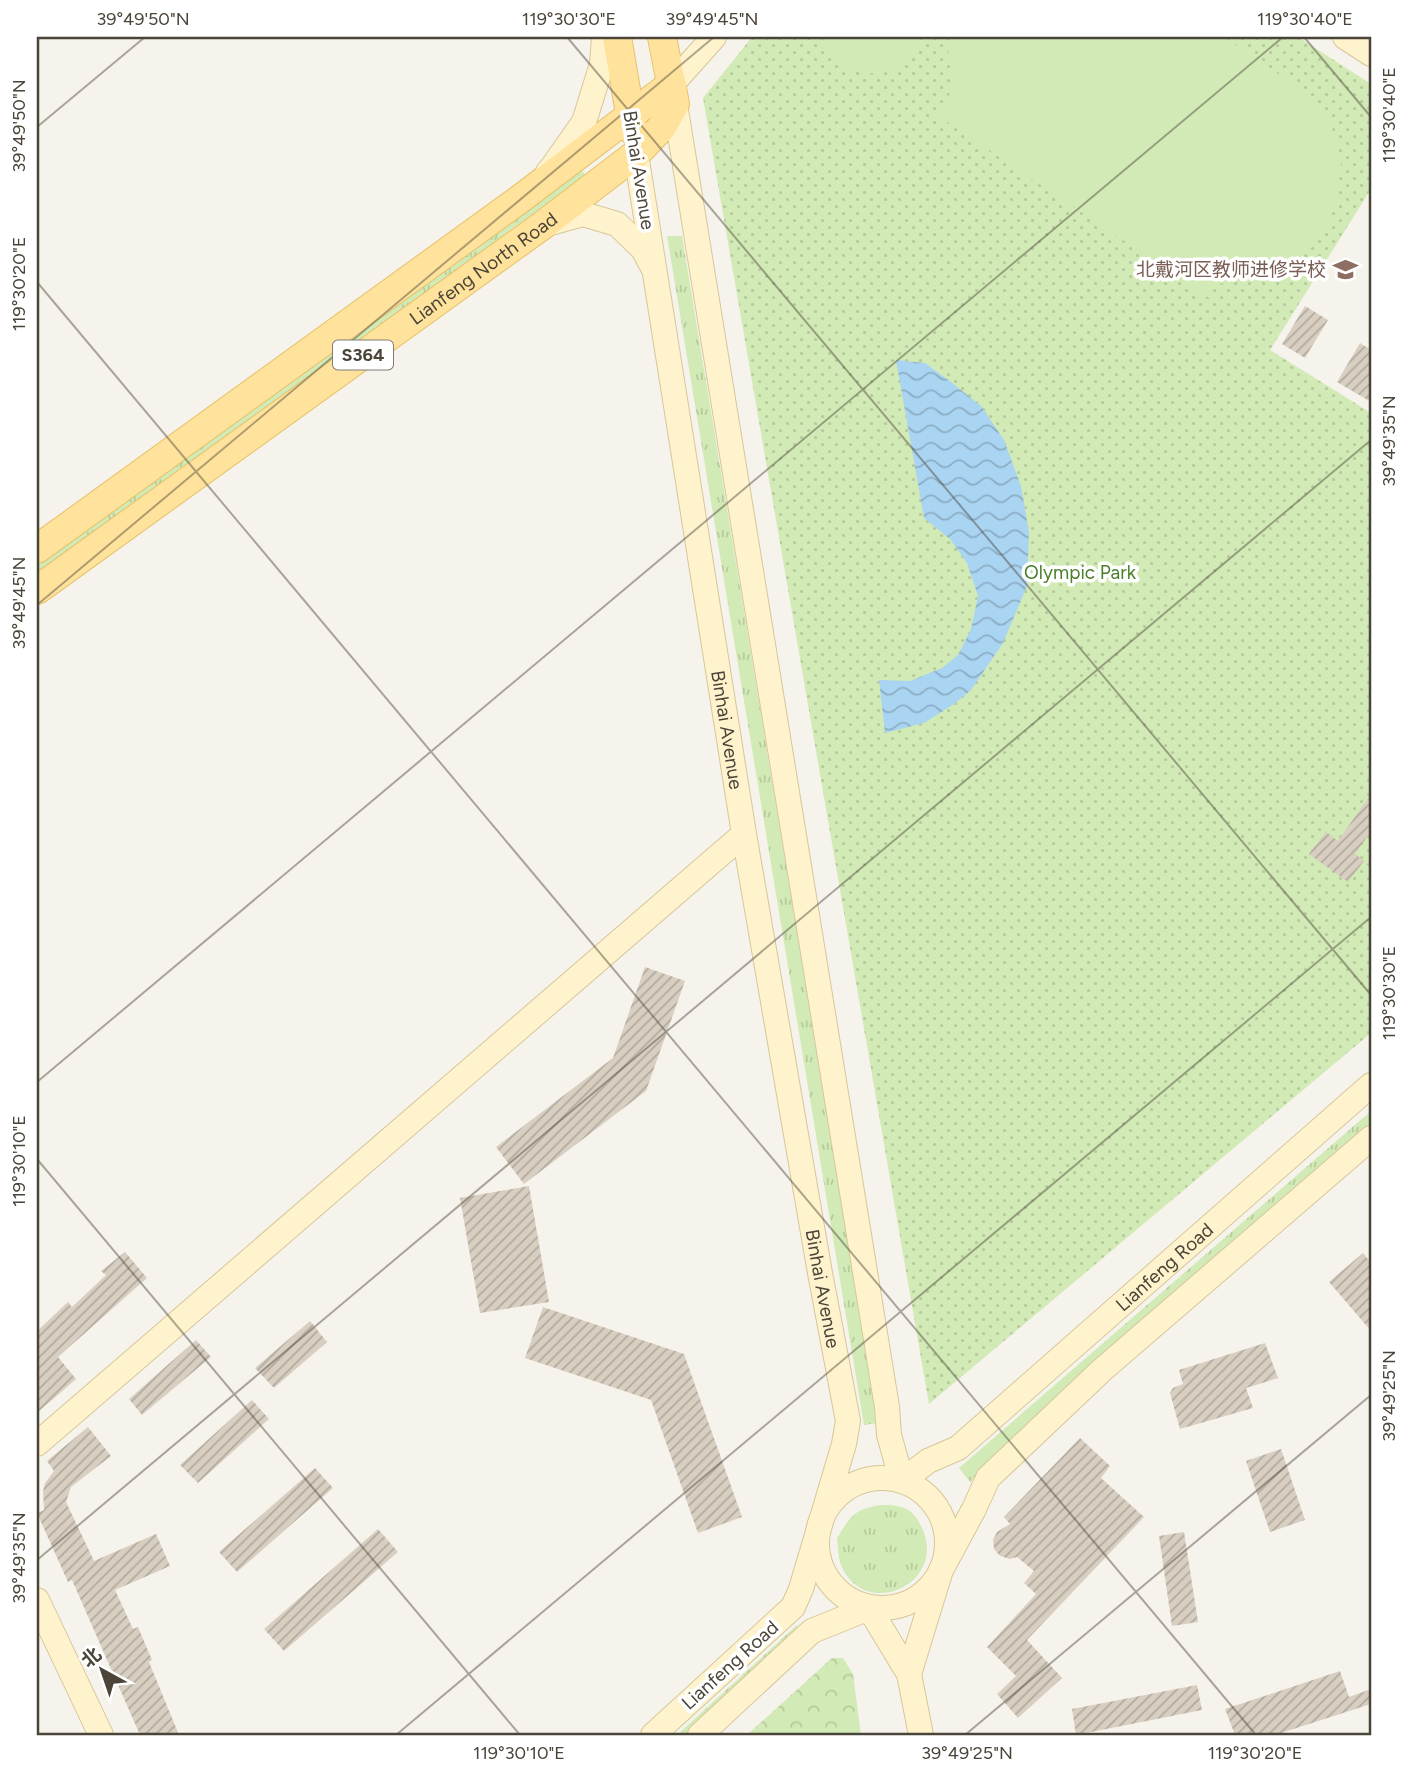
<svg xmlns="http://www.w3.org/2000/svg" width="1408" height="1772" viewBox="0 0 1408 1772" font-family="Figtree,'Noto Sans SC',sans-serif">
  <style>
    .grass { fill: url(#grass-tufts) }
    .forest { fill: url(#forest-crowns) }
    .park { fill: url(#park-dots) }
    .pitch { fill: #d2eab5 }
    .water { fill: url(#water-waves) }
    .building { fill: url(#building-hatch) }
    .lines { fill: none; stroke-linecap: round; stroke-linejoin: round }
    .secondary-casing { stroke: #d6c79b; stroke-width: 26 }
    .primary-casing { stroke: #e6c16a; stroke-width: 30 }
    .secondary { stroke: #fff3cd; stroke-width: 24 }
    .primary { stroke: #ffe39c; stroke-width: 28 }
    .ticks { fill: none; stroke: #4b4439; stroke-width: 2; stroke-opacity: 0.45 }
    .labels { text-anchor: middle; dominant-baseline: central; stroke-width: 7; stroke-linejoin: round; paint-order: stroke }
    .shield { fill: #fff; stroke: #817c74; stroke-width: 2 }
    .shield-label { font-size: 18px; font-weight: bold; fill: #4b4439 }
    .street-label { font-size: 19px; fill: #4b4439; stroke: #fff }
    .education-label { font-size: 19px; fill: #785e54; stroke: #fff; text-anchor: end }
    .park-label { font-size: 19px; fill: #4a7f2a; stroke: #fff }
    .neatline { fill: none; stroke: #4b4439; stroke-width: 2.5 }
    .ticks-label { font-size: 18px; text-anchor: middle; fill: #4b4439 }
  </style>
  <defs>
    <pattern id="grass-tufts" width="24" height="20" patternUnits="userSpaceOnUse" patternTransform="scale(1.75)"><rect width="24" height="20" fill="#d2eab5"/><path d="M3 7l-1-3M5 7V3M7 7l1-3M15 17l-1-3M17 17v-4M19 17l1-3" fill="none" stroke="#b6ca9c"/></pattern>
    <pattern id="forest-crowns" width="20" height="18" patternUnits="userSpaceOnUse" patternTransform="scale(1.75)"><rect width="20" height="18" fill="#d2eab5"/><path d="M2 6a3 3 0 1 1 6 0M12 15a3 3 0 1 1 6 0" fill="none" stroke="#b6ca9c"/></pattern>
    <pattern id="park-dots" width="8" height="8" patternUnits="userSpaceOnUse" patternTransform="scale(1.75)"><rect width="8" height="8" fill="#d2eab5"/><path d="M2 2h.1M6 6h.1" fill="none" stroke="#b6ca9c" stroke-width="1.8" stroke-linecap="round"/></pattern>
    <pattern id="water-waves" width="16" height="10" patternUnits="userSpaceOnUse" patternTransform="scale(1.75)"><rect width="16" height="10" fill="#a9d4f2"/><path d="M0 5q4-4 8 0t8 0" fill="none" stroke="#8caec5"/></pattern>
    <pattern id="building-hatch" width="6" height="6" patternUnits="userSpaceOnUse" patternTransform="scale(1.75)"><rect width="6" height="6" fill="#d8cfc1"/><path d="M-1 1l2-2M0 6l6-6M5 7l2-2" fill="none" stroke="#b1aa9e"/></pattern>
  </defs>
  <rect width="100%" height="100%" fill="#f6f3ec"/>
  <g class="grass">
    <polygon points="581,169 586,176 510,230 427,295 37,578 37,560"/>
    <polygon points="667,236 682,236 878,1423 864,1425"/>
    <polygon points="1371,1111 1371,1124 1107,1353 970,1482 959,1468"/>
    <path d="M880,1505c18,0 31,1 40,19 32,58 -55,99 -79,41 -3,-8 -3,-19 -4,-27 14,-22 16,-28 43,-33z"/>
    <polygon points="797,1625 803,1632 690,1735 677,1735"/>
  </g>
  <polygon class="forest" points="832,1658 843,1658 853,1674 861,1735 747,1735"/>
  <polygon class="park" points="752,37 1298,37 1371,84 1371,189 1270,350 1371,413 1371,1033 929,1404 703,98"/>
  <g class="pitch">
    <polygon points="822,37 922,37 912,52 890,72 863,74 834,62"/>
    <polygon points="954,37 1224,37 1311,96 1332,127 1341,165 1336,204 1322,236 1297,263 1269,278 1217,284 1209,298 934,113 953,90 948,53"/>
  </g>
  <polygon class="water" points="896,360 925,363 951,382 981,406 1004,440 1021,486 1029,532 1027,586 1003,643 971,690 954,704 924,723 885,733 879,680 910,681 942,668 958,655 971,629 978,596 967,563 950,539 924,518"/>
  <g class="building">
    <polygon points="1305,306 1328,320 1305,358 1282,344"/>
    <polygon points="1360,343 1371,350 1371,402 1337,382"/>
    <polygon points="1371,794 1371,831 1355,854 1364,861 1348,882 1309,854 1326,832 1338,841"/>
    <polygon points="645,967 685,981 646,1091 524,1184 496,1147 613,1058"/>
    <polygon points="529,1186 549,1302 480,1313 460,1198"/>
    <polygon points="125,1252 147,1278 58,1357 76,1379 37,1413 37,1331 68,1302 72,1307 106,1275 101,1271"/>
    <polygon points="1363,1253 1371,1263 1371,1331 1329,1282"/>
    <polygon points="543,1307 684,1354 742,1517 698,1533 651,1400 525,1358"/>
    <polygon points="310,1321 327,1342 274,1388 255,1368"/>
    <polygon points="196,1340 211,1357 142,1415 129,1399"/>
    <polygon points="1265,1343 1278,1378 1246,1388 1253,1408 1180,1429 1170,1393 1173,1388 1183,1384 1179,1370"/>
    <polygon points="252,1400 269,1419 198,1483 180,1465"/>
    <polygon points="88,1427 111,1456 71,1487 66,1502 94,1561 156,1534 170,1566 115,1590 133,1629 138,1627 152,1660 149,1662 179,1735 140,1735 72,1580 68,1582 37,1513 44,1510 43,1492 45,1483 54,1471 47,1461"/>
    <polygon points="1080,1438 1110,1466 1101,1478 1144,1517 1027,1640 1062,1678 1018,1718 997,1694 1016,1676 987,1647 1036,1594 1024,1583 1034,1571 1017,1557 1010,1559 1000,1556 994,1549 993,1540 997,1532 1010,1524 1004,1517"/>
    <polygon points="1281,1449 1305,1520 1270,1532 1246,1461"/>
    <polygon points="315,1468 333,1488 237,1572 219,1552"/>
    <polygon points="378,1529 398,1552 284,1651 264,1629"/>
    <polygon points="1184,1532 1198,1622 1172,1626 1159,1536"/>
    <polygon points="1340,1671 1349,1697 1371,1689 1371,1704 1275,1735 1235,1735 1225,1709"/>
    <polygon points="1197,1685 1202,1710 1076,1735 1072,1709"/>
  </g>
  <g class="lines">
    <defs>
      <g id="secondary">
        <polyline points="1345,37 1371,54"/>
        <polyline points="672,84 714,37"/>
        <path id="s1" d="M675,104l212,1303 2,28 13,46 26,-20 30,-13 413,-363"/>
        <path id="s2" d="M636,154l108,680 76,439 28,148 -4,23 -43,145 -8,18 -140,128"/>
        <polyline points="548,172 553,166 584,122 602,64 604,37"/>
        <polyline points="547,224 583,214 617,224 643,249 652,266"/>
        <polyline points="37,1444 744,834"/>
        <circle cx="882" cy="1543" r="65"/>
        <polyline points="37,1600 101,1735"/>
        <polyline points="909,1674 941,1570 974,1509 988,1478 1102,1370 1371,1138"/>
        <polyline points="700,1735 812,1631 869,1608 909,1674 921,1735"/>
      </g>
      <g id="primary">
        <polyline points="617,37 633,131"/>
        <polyline points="37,549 520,199 672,84"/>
        <path id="s3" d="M37,590l506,-365 93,-71 26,-27 13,-23 -13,-67"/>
      </g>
    </defs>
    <use href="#secondary" class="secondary-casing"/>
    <use href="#primary" class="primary-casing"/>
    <use href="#secondary" class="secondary"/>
    <use href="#primary" class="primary"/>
  </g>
  <path class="ticks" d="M567,37l804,958M1304,37l67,80M37,127l108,-90M37,282l1219,1453M37,605l677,-568M37,1082l1246,-1045M37,1159l483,576M37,1560l1334,-1120M396,1735l975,-818M965,1735l406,-340"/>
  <defs>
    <symbol id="school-bare" viewBox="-9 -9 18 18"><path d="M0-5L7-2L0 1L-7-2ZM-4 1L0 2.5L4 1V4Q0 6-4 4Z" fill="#8d6e63" stroke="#fff" stroke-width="2.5" paint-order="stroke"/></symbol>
  </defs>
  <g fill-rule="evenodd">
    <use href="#school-bare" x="1328" y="252" width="35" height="35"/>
  </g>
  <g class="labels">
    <rect class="shield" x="333" y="340.5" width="60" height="29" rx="5"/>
    <g class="shield-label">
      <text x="363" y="355">S364</text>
    </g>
    <g class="street-label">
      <text transform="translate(639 170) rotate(81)">Binhai Avenue</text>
      <text stroke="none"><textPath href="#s3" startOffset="550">Lianfeng North Road</textPath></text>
      <text stroke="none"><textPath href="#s2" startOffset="583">Binhai Avenue</textPath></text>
      <text stroke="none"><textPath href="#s1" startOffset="1736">Lianfeng Road</textPath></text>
      <text stroke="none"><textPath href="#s2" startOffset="1150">Binhai Avenue</textPath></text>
      <text transform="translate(730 1665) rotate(-42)">Lianfeng Road</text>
    </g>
    <g class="education-label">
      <text x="1326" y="269">北戴河区教师进修学校</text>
    </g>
    <g class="park-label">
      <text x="1080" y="572">Olympic Park</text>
    </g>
  </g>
  <rect width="1408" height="1772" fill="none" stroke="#ffffff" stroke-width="77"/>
  <g transform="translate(102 1670) rotate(320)" stroke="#ffffff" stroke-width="5" paint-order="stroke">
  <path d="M0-5L12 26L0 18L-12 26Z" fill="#4b4439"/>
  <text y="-10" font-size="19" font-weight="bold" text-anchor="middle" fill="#4b4439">北</text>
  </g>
  <rect x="38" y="38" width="1332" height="1696" class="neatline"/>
  <g class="ticks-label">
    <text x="143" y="25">39°49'50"N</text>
    <text x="569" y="25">119°30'30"E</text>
    <text x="712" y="25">39°49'45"N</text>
    <text x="1305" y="25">119°30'40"E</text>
    <text transform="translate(1389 115) rotate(-90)" y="6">119°30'40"E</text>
    <text transform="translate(19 126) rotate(-90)" y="6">39°49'50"N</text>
    <text transform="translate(19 284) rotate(-90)" y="6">119°30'20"E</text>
    <text transform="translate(1389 441) rotate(-90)" y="6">39°49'35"N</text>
    <text transform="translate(19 603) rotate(-90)" y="6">39°49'45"N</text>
    <text transform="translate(1389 993) rotate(-90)" y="6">119°30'30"E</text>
    <text transform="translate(19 1161) rotate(-90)" y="6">119°30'10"E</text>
    <text transform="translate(1389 1396) rotate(-90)" y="6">39°49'25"N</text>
    <text transform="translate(19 1558) rotate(-90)" y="6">39°49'35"N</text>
    <text x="519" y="1759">119°30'10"E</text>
    <text x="967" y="1759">39°49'25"N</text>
    <text x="1255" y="1759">119°30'20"E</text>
  </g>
</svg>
